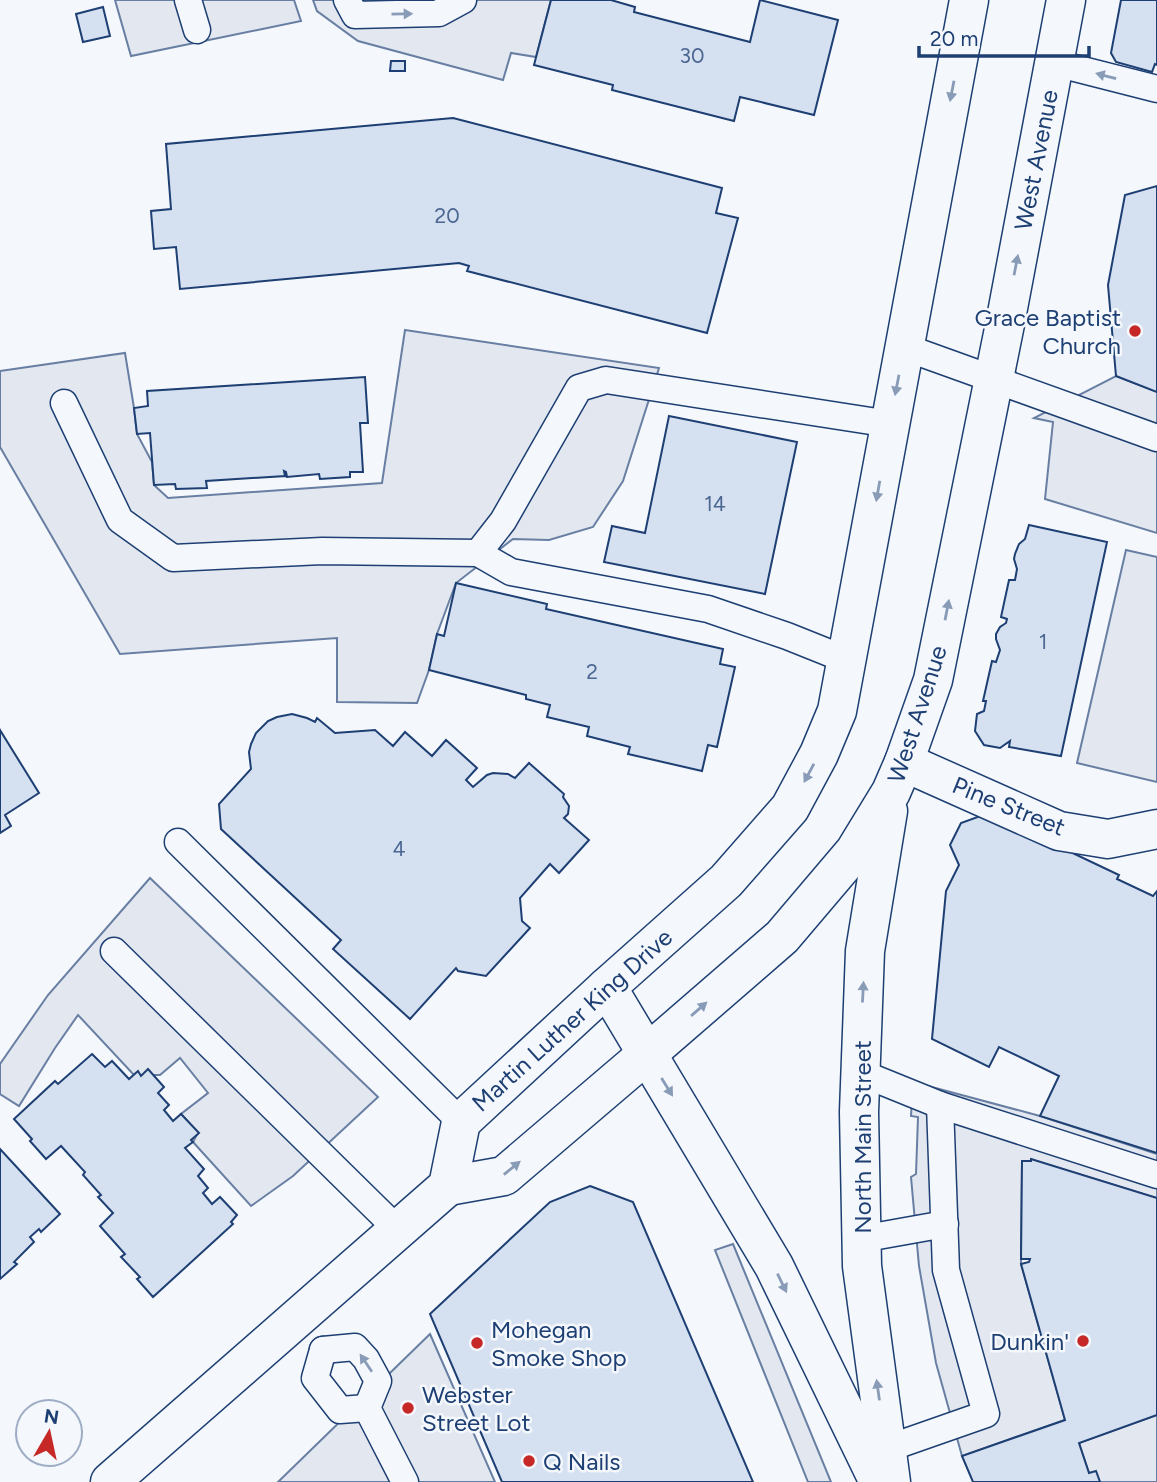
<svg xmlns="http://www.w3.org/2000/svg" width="1157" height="1482" viewBox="0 0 1157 1482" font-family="Figtree,sans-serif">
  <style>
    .parking { fill: #e3e8f0; stroke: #687fa3; stroke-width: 2 }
    .building { fill: #d5e0f0; stroke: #1d3f73; stroke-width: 2 }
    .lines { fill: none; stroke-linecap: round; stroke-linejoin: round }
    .service-casing { stroke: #1d3f73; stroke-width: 29 }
    .minor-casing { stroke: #1d3f73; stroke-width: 41 }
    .secondary-casing { stroke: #1d3f73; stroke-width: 41 }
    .primary-casing { stroke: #1d3f73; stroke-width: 41 }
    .service { stroke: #f4f7fb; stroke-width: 26 }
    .minor { stroke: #f4f7fb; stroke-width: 38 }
    .secondary { stroke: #f4f7fb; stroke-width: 38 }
    .primary { stroke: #f4f7fb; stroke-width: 38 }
    .oneway { fill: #889bb7 }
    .poi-dot { fill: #c62828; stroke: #f4f7fb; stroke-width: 2.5 }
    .labels { text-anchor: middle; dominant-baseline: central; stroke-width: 5; stroke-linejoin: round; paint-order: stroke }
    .number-label { font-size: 21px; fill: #4b6792 }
    .street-label { font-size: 24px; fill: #1d3f73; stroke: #f4f7fb }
    .poi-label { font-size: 24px; fill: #1d3f73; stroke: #f4f7fb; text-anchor: start }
  </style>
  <rect width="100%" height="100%" fill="#f4f7fb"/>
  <g class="parking">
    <polygon points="115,0 294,0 301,21 131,56"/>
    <polygon points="313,0 551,0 536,57 511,53 503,80 358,41 317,11"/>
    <polygon points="405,330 659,368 623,481 593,527 549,540 513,539 456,583 437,634 429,670 417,703 337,702 337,638 120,654 0,447 0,371 125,353 134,408 137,434 152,462 154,485 168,498 382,483"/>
    <polygon points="1116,376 1157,392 1157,533 1045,499 1053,422 1034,418"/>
    <polygon points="1126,550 1157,557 1157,782 1077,763"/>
    <polygon points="150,878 378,1097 293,1176 251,1206 193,1142 198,1133 181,1114 208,1093 180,1058 160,1075 134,1075 78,1015 55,1048 19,1106 0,1094 0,1064 48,995"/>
    <polygon points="913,1082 1040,1116 1157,1154 1157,1198 1032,1160 1031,1161 1022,1161 1021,1264 1065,1420 962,1456 936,1363 919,1266 911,1177 916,1174 918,1117 911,1116"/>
    <polygon points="733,1244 831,1482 808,1482 715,1250"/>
    <polygon points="430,1334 495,1482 278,1482"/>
    <polygon points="1157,1415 1157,1482 1100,1482 1096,1472 1089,1473 1079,1443"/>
  </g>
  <g class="building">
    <polygon points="551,0 611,0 635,7 634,12 750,42 760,0 838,20 814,115 740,97 734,121 612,90 613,85 534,65"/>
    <polygon points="1121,0 1157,0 1157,65 1155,64 1152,72 1116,62 1111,53"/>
    <polygon points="103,7 110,36 83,42 76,14"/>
    <polygon points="391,61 405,61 405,71 390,71"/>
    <polygon points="453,118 722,188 716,213 738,218 707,333 467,271 469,266 459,263 180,289 176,247 154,249 151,211 171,209 166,144"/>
    <polygon points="1157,186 1157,392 1116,376 1108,285 1125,195"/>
    <polygon points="365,377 368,423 360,423 363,472 350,472 350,477 320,479 319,474 287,477 286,472 284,471 285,476 206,481 207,488 176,489 175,484 154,485 150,433 137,434 134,408 148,406 147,391"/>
    <polygon points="669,416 797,442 765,594 604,562 612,526 645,533"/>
    <polygon points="1029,525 1107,542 1061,756 1009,747 1010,741 1000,748 984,745 975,731 977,714 984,711 986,701 983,701 992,661 996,662 1000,650 996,639 996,634 1000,627 1006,623 1007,619 1001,617 1009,580 1015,580 1017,569 1014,559 1015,554 1019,544 1025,539"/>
    <polygon points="456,583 547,604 546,609 723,649 720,664 735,667 717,747 708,745 702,771 628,754 630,747 587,736 589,727 547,717 550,705 526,699 526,695 429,670 437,634 444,636"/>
    <polygon points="292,714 307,718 315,722 317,718 335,733 375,730 393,746 405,732 432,756 446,740 477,768 466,780 473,787 487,775 493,773 508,774 515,778 529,763 564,794 563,797 569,806 568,814 564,818 589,840 559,873 550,864 520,898 522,921 530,928 486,976 458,971 456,968 410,1019 333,949 341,940 221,829 219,804 251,769 249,752 251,744 256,733 268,721 277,717"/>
    <polygon points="0,730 39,793 5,815 11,826 0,833"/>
    <polygon points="983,815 1020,828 1119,875 1117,879 1153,896 1157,891 1157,1153 1040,1116 1059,1076 999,1047 989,1067 932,1039 946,891 959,865 950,845 961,823"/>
    <polygon points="92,1054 105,1067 112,1061 129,1079 138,1071 141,1076 148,1069 164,1087 158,1093 169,1105 164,1110 173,1121 181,1114 199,1133 191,1140 193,1142 185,1148 204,1169 198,1176 208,1188 203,1193 212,1204 220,1197 237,1215 231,1222 233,1224 153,1297 137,1279 140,1277 121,1257 125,1254 100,1226 113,1213 98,1197 101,1195 83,1175 85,1172 61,1146 46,1159 30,1141 32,1139 14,1119 55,1081 58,1084"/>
    <polygon points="0,1149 60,1214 41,1232 39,1229 30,1237 34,1242 14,1262 17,1264 0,1279"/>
    <polygon points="1031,1159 1157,1198 1157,1415 1079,1443 1089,1473 1096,1471 1100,1482 973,1482 962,1456 1065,1420 1021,1264 1029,1262 1030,1259 1021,1259 1022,1161 1031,1161"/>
    <polygon points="590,1186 633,1202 753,1482 502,1482 430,1314 550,1202"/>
  </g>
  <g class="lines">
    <defs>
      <g id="service">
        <polyline points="188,0 197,30"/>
        <polyline points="347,0 355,15 439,13 463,0"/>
        <polyline points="1055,63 1157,89"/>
        <polyline points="904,347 1157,438"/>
        <polyline points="64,403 120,520 173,558 322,551 478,553"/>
        <polyline points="847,660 787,636 708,609 511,572 478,553 503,521 579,388 606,380 890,424"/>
        <polyline points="178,842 461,1122"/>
        <polyline points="114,951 398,1230"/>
        <polyline points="861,1073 940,1105"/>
        <polyline points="861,1239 945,1224"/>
        <polyline points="323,1350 355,1347 366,1359 378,1381 367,1408"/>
        <polyline points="323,1350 315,1378 340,1410 367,1408"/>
        <polyline points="367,1408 405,1482"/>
        <polyline points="886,1449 986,1414 946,1270 940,1105 1157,1175"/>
      </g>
      <polyline id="minor" points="904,762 1059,831 1108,839 1157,829"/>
      <g id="secondary">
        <polyline points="448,1186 504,1176 647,1054"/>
        <polyline points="110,1482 448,1186 461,1122 607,987"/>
      </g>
      <g id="primary">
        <polyline points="888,811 865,951 859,1112 862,1266 891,1482"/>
        <polyline points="647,1054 782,937 855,851 891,792 904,762 933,680 1005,324 1066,0"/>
        <polyline points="879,1482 774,1266 607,987 726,881 790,808 819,754 837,711 969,0"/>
      </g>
    </defs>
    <use href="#service" class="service-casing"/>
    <use href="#minor" class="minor-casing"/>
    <use href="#secondary" class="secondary-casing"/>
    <use href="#primary" class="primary-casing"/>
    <use href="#service" class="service"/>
    <use href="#minor" class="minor"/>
    <use href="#secondary" class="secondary"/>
    <use href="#primary" class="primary"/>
  </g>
  <defs><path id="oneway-solid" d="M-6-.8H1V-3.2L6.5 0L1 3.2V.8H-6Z" transform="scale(1.75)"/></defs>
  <g class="oneway">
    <use href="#oneway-solid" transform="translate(402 14) rotate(-1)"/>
    <use href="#oneway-solid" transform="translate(1106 76) rotate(-165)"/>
    <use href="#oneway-solid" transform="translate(952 91) rotate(101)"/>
    <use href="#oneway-solid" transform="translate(1016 265) rotate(-79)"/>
    <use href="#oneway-solid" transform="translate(897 385) rotate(101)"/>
    <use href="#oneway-solid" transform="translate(878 491) rotate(100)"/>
    <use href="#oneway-solid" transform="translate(947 610) rotate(-79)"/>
    <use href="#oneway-solid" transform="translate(809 773) rotate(118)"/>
    <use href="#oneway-solid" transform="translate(863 992) rotate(-87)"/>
    <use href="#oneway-solid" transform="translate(699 1009) rotate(-41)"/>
    <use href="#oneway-solid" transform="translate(667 1087) rotate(58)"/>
    <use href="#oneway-solid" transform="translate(512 1168) rotate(-39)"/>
    <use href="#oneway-solid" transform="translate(782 1283) rotate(64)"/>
    <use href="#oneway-solid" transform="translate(366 1363) rotate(-124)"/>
    <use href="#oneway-solid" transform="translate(878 1390) rotate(-98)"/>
  </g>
  <g class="poi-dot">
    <circle cx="1135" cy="331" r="7"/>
    <circle cx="1083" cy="1341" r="7"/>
    <circle cx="477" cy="1343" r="7"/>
    <circle cx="408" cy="1408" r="7"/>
    <circle cx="529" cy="1461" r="7"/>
  </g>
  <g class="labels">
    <g class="number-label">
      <text x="692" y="55">30</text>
      <text x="447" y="215">20</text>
      <text x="715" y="503">14</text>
      <text x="1043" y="641">1</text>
      <text x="592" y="671">2</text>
      <text x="399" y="848">4</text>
    </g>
    <g class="street-label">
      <text transform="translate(1036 160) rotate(-79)">West Avenue</text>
      <text transform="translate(917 714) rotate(-72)">West Avenue</text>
      <text transform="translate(1009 806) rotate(22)">Pine Street</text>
      <text transform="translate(572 1020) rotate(-42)">Martin Luther King Drive</text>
      <text transform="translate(862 1137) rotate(-90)">North Main Street</text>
    </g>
    <g class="poi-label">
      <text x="1121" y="317" text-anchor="end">Grace Baptist<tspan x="1121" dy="28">Church</tspan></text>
      <text x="491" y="1329">Mohegan<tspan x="491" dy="28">Smoke Shop</tspan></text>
      <text x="1069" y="1341" text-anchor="end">Dunkin'</text>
      <text x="422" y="1394">Webster<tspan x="422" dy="28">Street Lot</tspan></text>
      <text x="543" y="1461">Q Nails</text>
    </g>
  </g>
  <g transform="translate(49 1433) rotate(9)"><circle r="33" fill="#f4f7fb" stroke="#9eadc5" stroke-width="2"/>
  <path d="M0-5L12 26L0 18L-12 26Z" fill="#c62828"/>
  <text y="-10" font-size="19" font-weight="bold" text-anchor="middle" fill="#1d3f73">N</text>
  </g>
  <path d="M919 46v10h170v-10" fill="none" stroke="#1d3f73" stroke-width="3.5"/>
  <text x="930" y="46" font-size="21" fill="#1d3f73" stroke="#f4f7fb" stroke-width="5" paint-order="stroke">20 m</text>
</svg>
